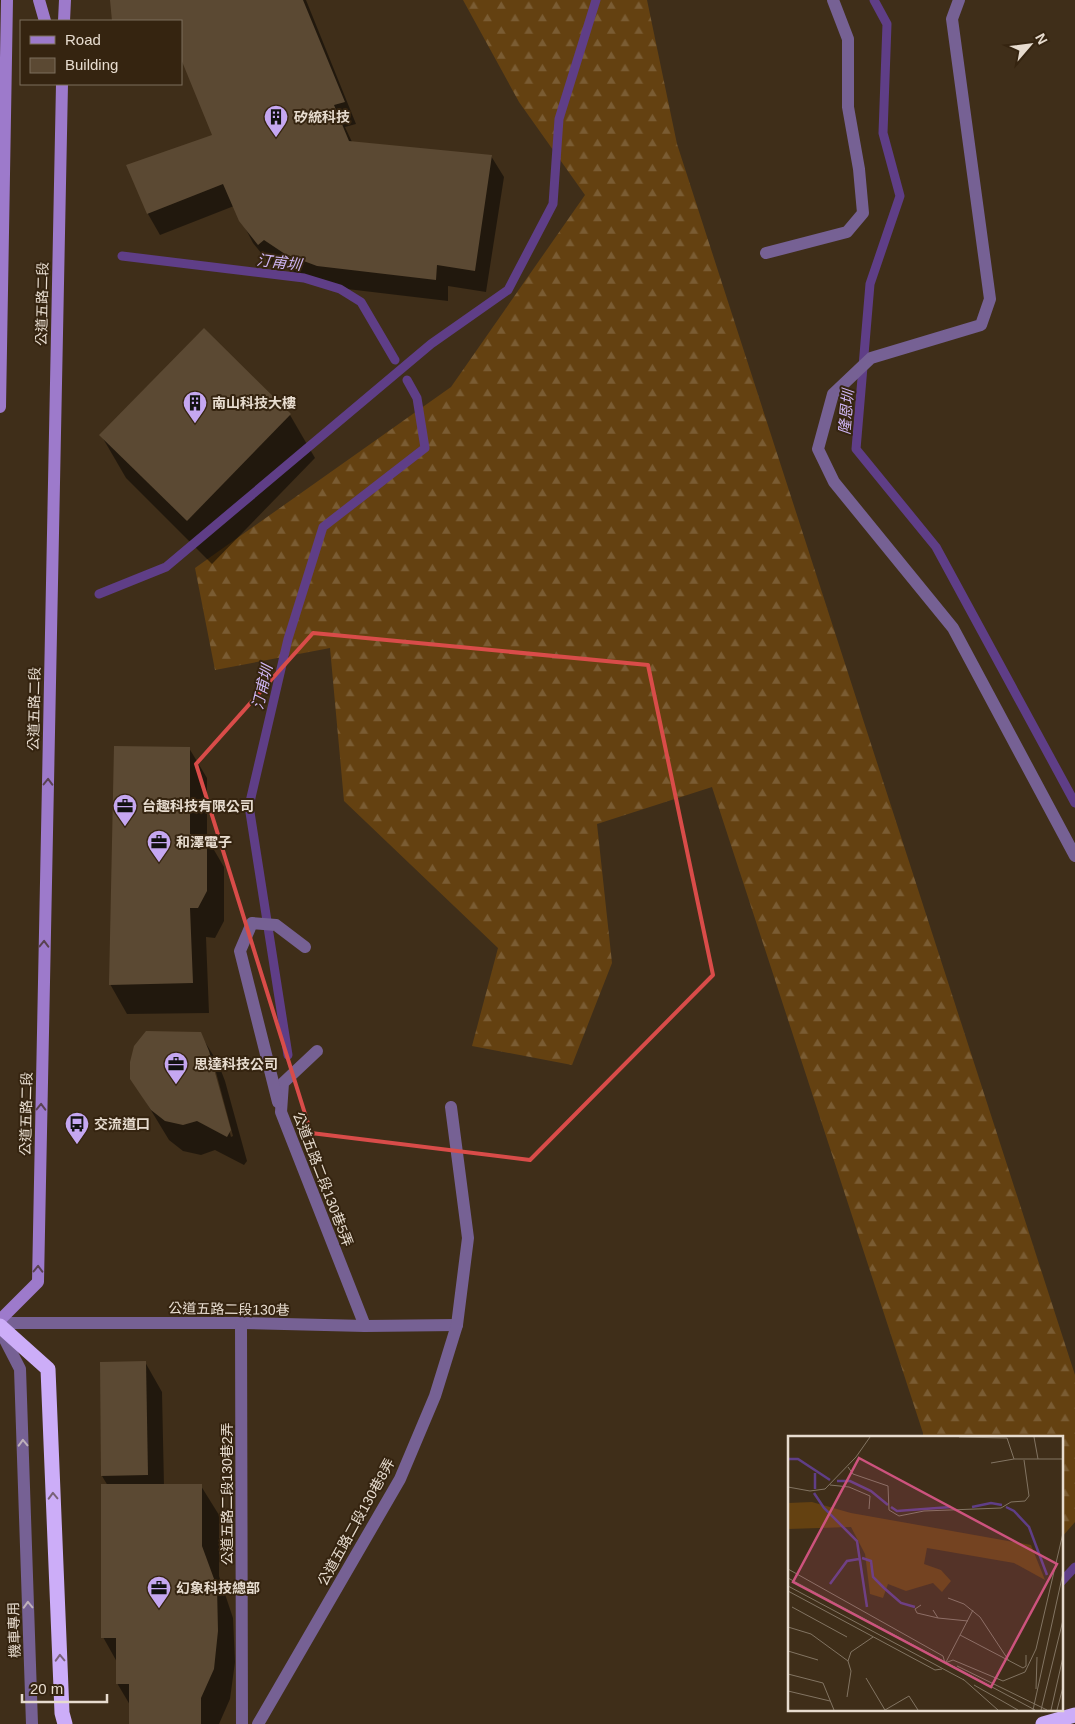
<svg xmlns="http://www.w3.org/2000/svg" width="1075" height="1724" viewBox="0 0 1075 1724" font-family="Helvetica,'Noto Sans TC',sans-serif">
  <style>
    .forest { fill: url(#forest-firs) }
    .shadow { fill: #0007; fill-rule: evenodd }
    .lines { fill: none; stroke-linecap: round; stroke-linejoin: round }
    .stream { stroke: #5f3e87; stroke-width: 9 }
    .building { fill: #5b4933 }
    .lane { stroke: #766194; stroke-width: 12 }
    .secondary { stroke: #9d7acb; stroke-width: 12 }
    .highway { stroke: #ccadf8; stroke-width: 15 }
    .oneway { stroke: #594251 }
    .oneway2 { stroke: #bfb1ba }
    .oneway3 { stroke: #796278 }
    .marked { fill: none; stroke: #d94c49; stroke-width: 4; stroke-linejoin: round }
    .labels { text-anchor: middle; dominant-baseline: central; stroke-width: 4; stroke-linejoin: round; paint-order: stroke }
    .poi-label { font-size: 14px; font-weight: bold; fill: #e7dccf; stroke: #352410; text-anchor: start }
    .street-label { font-size: 14px; fill: #e7dccf; stroke: #352410 }
    .water-label { font-size: 15px; font-style: italic; fill: #cfb6f4; stroke: #352410 }
    .inset-river { fill: none; stroke: #5f3e87; stroke-width: 2.5 }
    .inset-road { fill: none; stroke: #827462; stroke-width: 1 }
    .view { fill: #cd537e; fill-opacity: 0.15; stroke: #cd537e; stroke-width: 2.5 }
    .inset-edge { fill: none; stroke: #e7dccf; stroke-width: 2.5 }
  </style>
  <defs>
    <pattern id="forest-firs" width="22" height="20" patternUnits="userSpaceOnUse" patternTransform="scale(1.25)"><rect width="22" height="20" fill="#644111"/><path d="M5 1l3.5 6h-7zM16 11l3.5 6h-7z" fill="#7a5c33"/></pattern>
  </defs>
  <rect width="100%" height="100%" fill="#3f2e19"/>
  <polygon class="forest" points="463,0 647,0 677,144 1075,1375 1075,1522 1061,1538 1061,1438 923,1438 923,1433 712,787 597,824 612,963 572,1065 472,1046 498,948 344,801 330,648 215,670 195,568 451,387 585,195 519,102"/>
  <g class="shadow">
    <polygon points="111,0 306,0 356,124 345,127 352,142 491,156 504,177 486,292 448,286 448,301 330,287 299,275 277,261 271,265 253,243 234,206 160,235 148,214 128,166 213,136 181,21 113,21"/>
    <polygon points="290,415 315,458 212,564 126,478 101,435"/>
    <polygon points="189,748 207,778 207,838 224,867 224,921 215,938 206,937 209,1013 127,1014 110,984"/>
    <path d="M200,1034l18,29 7,18 22,80 -3,4 -29,-15 -14,5 -18,-4 -14,-11 -37,-61zM210,1061h3l20,75 -2,1z"/>
    <polygon points="145,1362 162,1392 164,1486 201,1486 219,1515 219,1576 233,1618 235,1662 230,1699 219,1724 130,1724 130,1705 117,1683 117,1662 103,1637 108,1486 102,1476"/>
  </g>
  <g class="lines">
    <g class="stream">
      <polyline points="874,0 887,24 883,133 900,196 870,284 856,449 936,547 1075,803"/>
      <polyline points="122,256 304,278 340,289 361,302 395,360"/>
      <polyline points="99,594 166,567 431,344 508,290 553,204 559,119 596,0"/>
      <polyline points="288,1055 249,806 288,639 323,527 425,448 417,398 407,380"/>
      <polyline points="1061,1582 1075,1567"/>
    </g>
  </g>
  <g class="building">
    <polygon points="110,0 303,0 345,102 334,105 349,141 492,155 475,271 437,265 436,280 317,266 285,254 264,240 258,245 239,221 223,184 147,214 126,165 212,135 181,59 181,21 166,20 112,21"/>
    <polygon points="204,328 291,414 187,521 99,435"/>
    <polygon points="114,746 190,747 190,834 207,836 207,891 198,908 190,908 193,983 109,985"/>
    <polygon points="146,1031 201,1032 209,1051 231,1130 227,1137 197,1121 183,1125 165,1121 151,1110 130,1079 130,1062 134,1046"/>
    <polygon points="146,1361 148,1475 101,1476 100,1362"/>
    <polygon points="101,1484 202,1484 202,1546 217,1587 218,1631 214,1669 201,1698 201,1724 129,1724 129,1684 116,1684 116,1638 101,1638"/>
  </g>
  <g class="lines">
    <g class="lane">
      <polyline points="959,0 952,19 990,299 981,325 871,358 833,394 818,449 834,482 953,628 1075,856"/>
      <polyline points="766,253 847,232 863,213 859,169 848,107 848,39 833,0"/>
      <polyline points="317,1051 283,1083 281,1112 365,1326"/>
      <polyline points="278,1102 240,951 252,923 276,925 305,947"/>
      <polyline points="0,1323 241,1323 365,1326 457,1325"/>
      <polyline points="241,1323 242,1724"/>
      <polyline points="0,1330 20,1369 32,1724"/>
      <polyline points="258,1724 400,1479 435,1396 457,1325 468,1238 451,1107"/>
    </g>
    <g class="secondary">
      <polyline points="39,0 45,21"/>
      <polyline points="64,21 65,0"/>
      <polyline points="0,407 7,0"/>
      <polyline points="0,1320 38,1282 62,84"/>
    </g>
    <g class="highway">
      <polyline points="0,1326 48,1369 62,1713 65,1724"/>
      <polyline points="1043,1724 1075,1715"/>
    </g>
  </g>
  <defs><path id="oneway-chevron" d="M-2-3.5L2.5 0L-2 3.5" fill="none" stroke-width="1.6" stroke-linecap="round" stroke-linejoin="round" transform="scale(1.25)"/></defs>
  <g class="oneway">
    <use href="#oneway-chevron" transform="translate(48 782) rotate(-89)"/>
    <use href="#oneway-chevron" transform="translate(44 944) rotate(-89)"/>
    <use href="#oneway-chevron" transform="translate(41 1107) rotate(-89)"/>
    <use href="#oneway-chevron" transform="translate(38 1269) rotate(-89)"/>
  </g>
  <g class="oneway2">
    <use href="#oneway-chevron" transform="translate(23 1443) rotate(-92)"/>
    <use href="#oneway-chevron" transform="translate(28 1605) rotate(-92)"/>
  </g>
  <g class="oneway3">
    <use href="#oneway-chevron" transform="translate(53 1496) rotate(-92)"/>
    <use href="#oneway-chevron" transform="translate(60 1658) rotate(-92)"/>
  </g>
  <path class="marked" d="M313,633l335,32 65,310 -183,185 -219,-27 -115,-369z"/>
  <defs>
    <symbol id="building-pin" viewBox="-11 -11 22 30"><path d="M0 17L-7.5 6A9.5 9.5 0 1 1 7.5 6Z" fill="#c5a7f1" stroke="#352410"/><path d="M-4-6H4V6H1V3H-1V6H-4ZM-2.5-4.3h1.7v1.8h-1.7ZM.8-4.3h1.7v1.8H.8ZM-2.5-1h1.7V.8h-1.7ZM.8-1h1.7V.8H.8Z" fill="#111"/></symbol>
    <symbol id="office-pin" viewBox="-11 -11 22 30"><path d="M0 17L-7.5 6A9.5 9.5 0 1 1 7.5 6Z" fill="#c5a7f1" stroke="#352410"/><path d="M-6-3h4V-5.5h4V-3h4V5H-6ZM-1-4.5V-3h2v-1.5ZM-6 0V1H6V0Z" fill="#111"/></symbol>
    <symbol id="bus-pin" viewBox="-11 -11 22 30"><path d="M0 17L-7.5 6A9.5 9.5 0 1 1 7.5 6Z" fill="#c5a7f1" stroke="#352410"/><path d="M-5-6H5V4H4V6H2V4H-2V6H-4V4H-5ZM-3.5-4V0h7V-4ZM-3.5 1.2v1.5H-2V1.2ZM2 1.2v1.5H3.5V1.2Z" fill="#111"/></symbol>
  </defs>
  <g fill-rule="evenodd">
    <use href="#building-pin" x="262" y="103" width="28" height="38"/>
    <use href="#building-pin" x="181" y="389" width="28" height="38"/>
    <use href="#office-pin" x="111" y="792" width="28" height="38"/>
    <use href="#office-pin" x="145" y="828" width="28" height="38"/>
    <use href="#office-pin" x="162" y="1050" width="28" height="38"/>
    <use href="#bus-pin" x="63" y="1110" width="28" height="38"/>
    <use href="#office-pin" x="145" y="1574" width="28" height="38"/>
  </g>
  <g class="labels">
    <g class="poi-label">
      <text x="294" y="117">矽統科技</text>
      <text x="212" y="403">南山科技大樓</text>
      <text x="142" y="806">台趣科技有限公司</text>
      <text x="176" y="842">和澤電子</text>
      <text x="194" y="1064">思達科技公司</text>
      <text x="94" y="1124">交流道口</text>
      <text x="176" y="1588">幻象科技總部</text>
    </g>
    <g class="street-label">
      <text transform="translate(42 304) rotate(-89)">公道五路二段</text>
      <text transform="translate(34 709) rotate(-89)">公道五路二段</text>
      <text transform="translate(26 1114) rotate(-89)">公道五路二段</text>
      <text transform="translate(323 1179) rotate(69)">公道五路二段130巷5弄</text>
      <text transform="translate(229 1309) rotate(1)">公道五路二段130巷</text>
      <text transform="translate(227 1494) rotate(-90)">公道五路二段130巷2弄</text>
      <text transform="translate(356 1522) rotate(-61)">公道五路二段130巷8弄</text>
      <text transform="translate(14 1630) rotate(-92)">機車專用</text>
    </g>
    <g class="water-label">
      <text transform="translate(279 262) rotate(7)">汀甫圳</text>
      <text transform="translate(846 412) rotate(-85)">隆恩圳</text>
      <text transform="translate(262 687) rotate(-77)">汀甫圳</text>
    </g>
  </g>
  <g transform="translate(788 1436)">
    <rect width="275" height="275" fill="#3f2e19"/>
    <path d="M24,66l39,11 180,32 14,35 -31,-17 -87,-15 -3,16 17,6 10,11 -9,11 -9,-9 -27,8 -18,-7 -5,14 -13,-4 -5,-40 -14,-27 -63,2v-26z" fill="#644111"/>
    <path class="inset-river" d="M0,23h10l32,21M49,45h13l21,10 17,14M27,53v-16M26,57l10,15 33,33 10,66M103,71l6,4 54,-4M184,71l19,-4 11,2M218,71l8,4 15,16 18,48M74,122l9,3 2,16 11,11 17,15 14,4M42,148l17,-23 12,-2"/>
    <path class="inset-road" d="M171,1l48,1 7,21h49M246,1l4,22M203,27l23,-4M60,31l5,7 35,12 1,24 10,6 25,-5 77,-3 10,-6 14,-1 4,-5 -5,-36M42,49l19,2 21,9 -1,13M0,51l22,4 15,-2 31,-32 14,-20M0,133l155,87 2,7M0,142l247,132M0,150l176,94M0,155l147,79 7,-1M160,162l16,6 16,13 29,44M133,169l-6,4 2,4 21,5M4,171l55,30M145,174l5,8 30,3M0,191l23,7 37,27 3,10 -4,26M172,199l63,33 3,-2v-11M0,215l30,9M60,225l3,-9 22,-15M157,227l8,-3 50,21 22,-9 11,-23 27,-116M157,228l28,-54M169,230l90,44M0,238l35,9 11,27M78,242l19,32M175,243l35,31M186,249l44,25M248,253l1,-32M0,255l42,10M97,274l24,-14 9,14M245,274l30,-137M253,274l22,-90M263,274l12,-53M269,274l6,-23"/>
    <path class="view" d="M71,22l198,106 -66,123 -198,-105z"/>
    <rect width="275" height="275" class="inset-edge"/>
  </g>
  <rect x="20" y="20" width="162" height="65" fill="#352410" stroke="#7c6e5c"/>
  <rect x="30" y="36" width="25" height="8" fill="#9d7acb" stroke="#7c6e5c"/>
  <text x="65" y="45" font-size="15" fill="#e7dccf">Road</text>
  <rect x="30" y="58" width="25" height="15" fill="#5b4933" stroke="#7c6e5c"/>
  <text x="65" y="70" font-size="15" fill="#e7dccf">Building</text>
  <g transform="translate(1030 45) rotate(62)" stroke="#352410" stroke-width="4" paint-order="stroke">
  <path d="M0-4L9 19L0 12L-9 19Z" fill="#e7dccf"/>
  <text y="-8" font-size="14" font-weight="bold" text-anchor="middle" fill="#e7dccf">N</text>
  </g>
  <path d="M22 1694v8h85v-8" fill="none" stroke="#e7dccf" stroke-width="2.5"/>
  <text x="30" y="1694" font-size="15" fill="#e7dccf" stroke="#352410" stroke-width="4" paint-order="stroke">20 m</text>
</svg>
